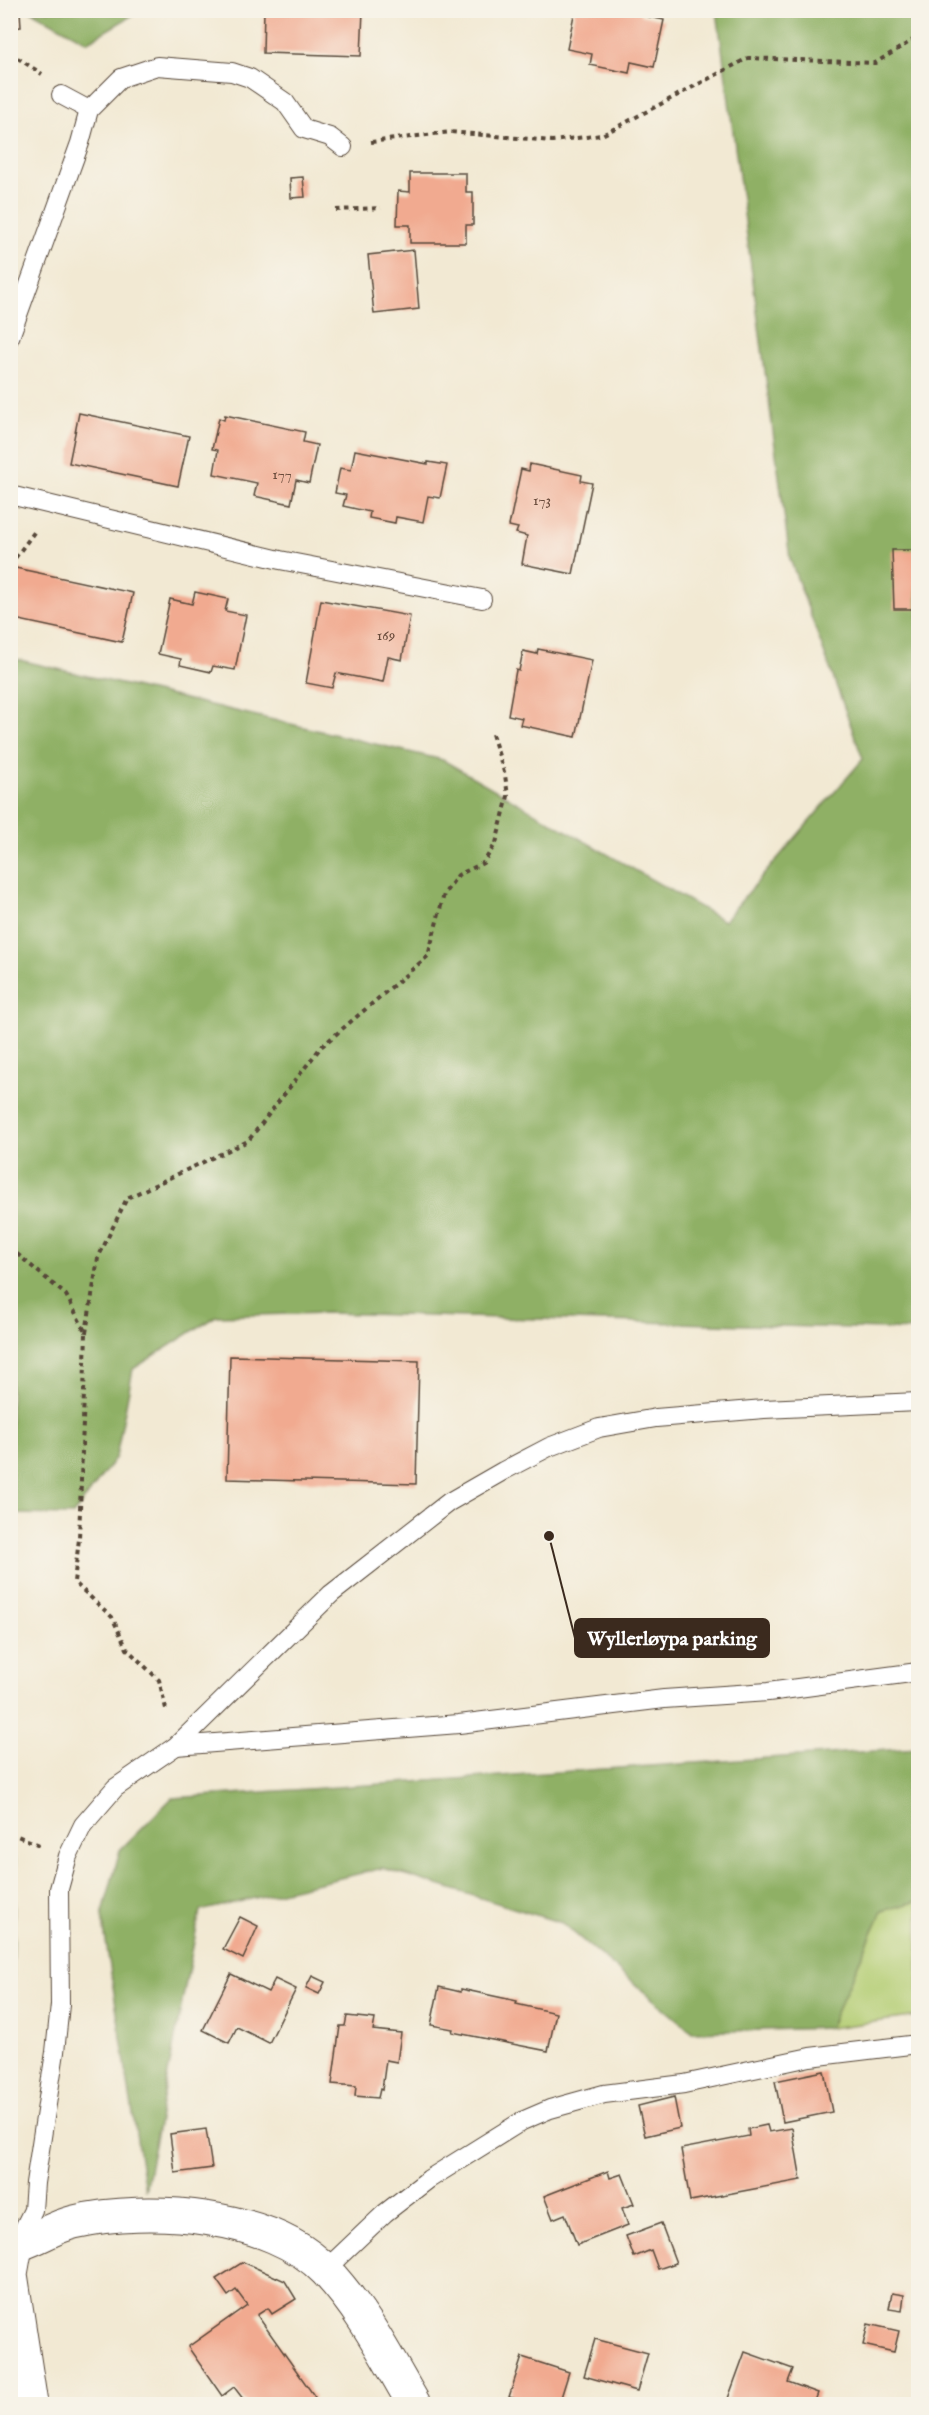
<svg xmlns="http://www.w3.org/2000/svg" width="929" height="2415" viewBox="0 0 929 2415" font-family="'IM FELL English',serif">
  <style>
    .green { fill: #b4cd73; stroke: #787c48; stroke-width: 1.5 }
    .forest { fill: #8fb065; stroke: #656d42; stroke-width: 1.5 }
    .building { fill: #f1aa90 }
    .lines { fill: none; stroke-linecap: round; stroke-linejoin: round }
    .lane-casing { stroke: #564739; stroke-width: 20 }
    .street-casing { stroke: #564739; stroke-width: 35 }
    .path { stroke: #564739; stroke-width: 4; stroke-dasharray: 4.5 4.5; stroke-linecap: butt }
    .lane { stroke: #fff; stroke-width: 18 }
    .street { stroke: #fff; stroke-width: 33 }
    .labels { text-anchor: middle; dominant-baseline: central; stroke-width: 4.5; stroke-linejoin: round; paint-order: stroke }
    .number-label { font-size: 15px; fill: #684a3a }
    .leader { fill: none; stroke: #3b2a1e; stroke-width: 2 }
    .callout-dot { fill: #3b2a1e; stroke: #f7f3e8; stroke-width: 2 }
    .callout { fill: #3b2a1e; stroke: #3b2a1e; stroke-width: 2 }
    .callout-label { font-size: 20px; text-anchor: middle; font-weight: bold; fill: #fff }
  </style>
  <rect width="100%" height="100%" fill="#f7f3e8"/>
  <filter id="ink" filterUnits="userSpaceOnUse"><feTurbulence type="fractalNoise" baseFrequency=".0167" numOctaves="2"/><feDisplacementMap in="SourceGraphic" scale="12" xChannelSelector="R" yChannelSelector="G"/><feConvolveMatrix kernelMatrix="1 2 1 2 8 2 1 2 1" color-interpolation-filters="sRGB"/></filter>
  <filter id="wash" filterUnits="userSpaceOnUse"><feTurbulence type="fractalNoise" baseFrequency=".008" numOctaves="4" result="noise"/><feDisplacementMap in="SourceGraphic" scale="24" xChannelSelector="R" yChannelSelector="G"/><feGaussianBlur stdDeviation="1.35" result="paint"/><feColorMatrix in="noise" values="0 0 0 0 0 0 0 0 0 0 0 0 0 0 0 0 0 1.4 0 .05"/><feComposite in="paint" operator="in"/></filter>
  <g filter="url(#wash)">
    <rect width="100%" height="100%" fill="#f2e9d3"/>
    <polygon class="green" points="918,1901 918,2016 829,2028 882,1911"/>
    <g class="forest">
      <polygon points="31,11 140,11 87,42"/>
      <polygon points="717,11 918,11 918,1330 327,1313 216,1316 133,1369 116,1457 73,1515 11,1514 11,658 443,760 724,921 863,759 790,559"/>
      <polygon points="918,1748 918,1901 882,1911 829,2028 692,2032 562,1923 383,1868 200,1911 145,2191 102,1916 120,1850 172,1798"/>
      <polygon points="11,1856 15,1859 11,2085"/>
    </g>
    <g id="blocks">
      <g class="building">
        <polygon points="10,10 20,10 21,27 10,28"/>
        <polygon points="264,10 363,10 361,56 263,53"/>
        <polygon points="575,10 641,10 640,15 664,20 654,67 631,62 629,73 590,65 592,54 567,49"/>
        <polygon points="410,173 466,173 466,192 473,192 473,225 466,225 466,243 410,243 410,225 397,225 398,191 410,192"/>
        <polygon points="303,177 305,197 291,198 290,178"/>
        <polygon points="414,250 419,309 374,314 368,255"/>
        <polygon points="79,413 189,436 178,486 69,463"/>
        <polygon points="225,415 305,432 303,442 317,445 309,483 296,480 291,504 254,496 257,483 214,474 218,450 212,449 219,418 224,420"/>
        <polygon points="355,450 428,464 428,462 447,465 440,498 428,496 423,522 396,517 395,523 369,518 370,512 343,506 346,495 335,493 340,468 351,470"/>
        <polygon points="530,464 582,475 581,481 592,483 573,574 522,564 527,536 516,533 518,528 509,526 521,469 529,471"/>
        <polygon points="892,550 915,550 916,609 894,609"/>
        <polygon points="11,567 133,593 122,642 10,618"/>
        <polygon points="195,592 228,599 225,611 246,615 235,670 213,666 211,672 180,665 181,659 158,654 170,599 192,604"/>
        <polygon points="321,600 410,616 402,660 388,657 383,682 336,673 332,688 306,683"/>
        <polygon points="538,649 592,660 576,737 520,725 522,718 508,715 516,670 519,671 523,651 537,654"/>
        <polygon points="230,1356 419,1361 416,1484 227,1479"/>
        <polygon points="240,1917 258,1926 243,1959 223,1949"/>
        <polygon points="231,1974 268,1992 275,1979 296,1989 269,2043 237,2027 229,2043 203,2030"/>
        <polygon points="312,1976 325,1982 319,1994 306,1988"/>
        <polygon points="439,1987 461,1992 461,1989 517,2001 516,2004 556,2013 548,2051 452,2032 453,2029 431,2025"/>
        <polygon points="347,2016 375,2019 373,2030 401,2033 397,2062 386,2060 382,2090 380,2089 378,2098 355,2096 356,2086 332,2084 340,2026 345,2026"/>
        <polygon points="824,2071 832,2112 783,2122 775,2081"/>
        <polygon points="674,2097 680,2128 645,2136 638,2106"/>
        <polygon points="767,2125 769,2132 792,2128 801,2180 690,2201 681,2149 749,2136 748,2129"/>
        <polygon points="206,2129 212,2168 175,2173 170,2134"/>
        <polygon points="608,2171 610,2178 622,2174 634,2204 622,2208 628,2225 577,2245 565,2214 553,2219 544,2196"/>
        <polygon points="661,2223 676,2263 658,2269 651,2250 634,2257 626,2236"/>
        <polygon points="243,2262 285,2281 296,2299 272,2314 268,2308 257,2315 315,2397 305,2404 247,2404 234,2387 222,2396 188,2347 247,2305 236,2290 228,2296 216,2279"/>
        <polygon points="892,2293 904,2295 902,2311 889,2309"/>
        <polygon points="868,2324 899,2331 894,2352 863,2345"/>
        <polygon points="595,2339 648,2353 637,2391 584,2376"/>
        <polygon points="745,2352 793,2369 788,2382 818,2393 814,2404 726,2404"/>
        <polygon points="522,2357 569,2372 559,2404 533,2404 509,2397"/>
      </g>
    </g>
  </g>
  <g filter="url(#ink)">
    <use href="#blocks" fill-opacity="0" stroke="#564739" stroke-width="1.5"/>
    <g class="lines">
      <defs>
        <g id="lane">
          <polyline points="61,95 89,110"/>
          <polyline points="10,337 80,143 89,110 121,78 157,66 232,72 250,78 285,102 304,129 330,137 343,147"/>
          <polyline points="10,495 280,560 482,599"/>
          <polyline points="176,1746 459,1724 664,1699 768,1692 918,1672"/>
          <polyline points="16,2244 33,2210 35,2183 55,2052 60,2005 59,1889 68,1856 83,1825 115,1788 176,1746 331,1594 449,1502 503,1471 549,1447 599,1428 656,1418 764,1409 918,1402"/>
          <polyline points="325,2270 385,2213 429,2179 522,2121 550,2109 604,2094 684,2084 810,2057 918,2044"/>
        </g>
        <g id="street">
          <polyline points="16,2246 11,2274 31,2404"/>
          <path d="M10,2247c23,-5 42,-20 64,-25 74,-17 197,-9 252,49 37,39 61,87 88,133"/>
        </g>
      </defs>
      <use href="#lane" class="lane-casing"/>
      <use href="#street" class="street-casing"/>
      <g class="path">
        <polyline points="10,53 42,74"/>
        <polyline points="371,142 450,132 552,141 602,135 748,58 875,63 918,37"/>
        <polyline points="336,210 381,208"/>
        <polyline points="10,565 35,531"/>
        <polyline points="10,1248 66,1295 86,1333 79,1539 74,1582 112,1617 127,1649 159,1680 167,1713"/>
        <polyline points="86,1333 98,1258 127,1198 248,1141 321,1047 428,956 444,894 458,875 483,863 496,843 508,796 505,775 492,734"/>
        <polyline points="10,1833 42,1846"/>
      </g>
      <use href="#lane" class="lane"/>
      <use href="#street" class="street"/>
    </g>
  </g>
  <g class="labels">
    <g class="number-label">
      <text x="282" y="474">177</text>
      <text x="542" y="500">173</text>
      <text x="386" y="635">169</text>
    </g>
  </g>
  <path class="leader" d="M549 1536L575 1638"/>
  <circle class="callout-dot" cx="549" cy="1536" r="6"/>
  <rect class="callout" x="575" y="1619" width="194" height="38" rx="6"/>
  <g class="callout-label">
    <text x="672" y="1645">Wyllerløypa parking</text>
  </g>
  <rect width="929" height="2415" fill="none" stroke="#f7f3e8" stroke-width="36"/>
</svg>
